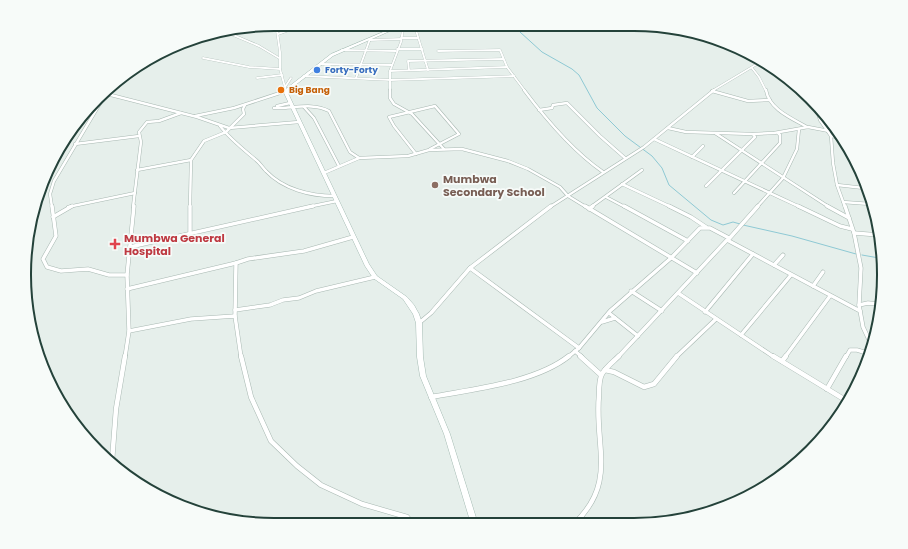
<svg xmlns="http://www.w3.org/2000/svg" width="908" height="549" viewBox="0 0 908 549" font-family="Poppins,sans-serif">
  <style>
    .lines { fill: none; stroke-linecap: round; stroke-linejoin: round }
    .stream { stroke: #8ec9d4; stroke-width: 1 }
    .street-far3-casing { stroke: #a8b8b2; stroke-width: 2.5 }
    .street-far2-casing { stroke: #a8b8b2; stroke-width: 3.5 }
    .street-far1-casing { stroke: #a8b8b2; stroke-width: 4.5 }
    .street-casing { stroke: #a8b8b2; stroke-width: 5.5 }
    .secondary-casing { stroke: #a4bbb3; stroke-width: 1 }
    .street-far3 { stroke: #fff; stroke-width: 2 }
    .street-far2 { stroke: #fff; stroke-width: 2.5 }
    .street-far1 { stroke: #fff; stroke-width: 3.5 }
    .street { stroke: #fff; stroke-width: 4.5 }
    .secondary { fill: #fff; fill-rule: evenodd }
    .shop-dot { fill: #3f7fe0; stroke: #f7fbf9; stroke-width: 1.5 }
    .food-dot { fill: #e8710a; stroke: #f7fbf9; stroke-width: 1.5 }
    .education-dot { fill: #8d6e63; stroke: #f7fbf9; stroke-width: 1.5 }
    .health-dot { fill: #e0444e; stroke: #f7fbf9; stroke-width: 1.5 }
    .labels { text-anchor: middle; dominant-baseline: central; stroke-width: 3.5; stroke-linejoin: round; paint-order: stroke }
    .far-shop-label { font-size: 9px; font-weight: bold; fill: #366cbe; stroke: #f7fbf9; text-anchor: start }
    .far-food-label { font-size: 9px; font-weight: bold; fill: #c56008; stroke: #f7fbf9; text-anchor: start }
    .education-label { font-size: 11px; font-weight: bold; fill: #785e54; stroke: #f7fbf9; text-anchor: start }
    .health-label { font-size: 11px; font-weight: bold; fill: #be3a42; stroke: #f7fbf9; text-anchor: start }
    .rim { fill: none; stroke: #24423a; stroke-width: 2 }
  </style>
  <rect width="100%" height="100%" fill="#e6efeb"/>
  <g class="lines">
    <g class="stream">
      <polyline points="520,32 542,52 572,69 579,75 597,108 625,136 652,156 662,168 669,185 711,220 723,225 733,222 740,224"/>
      <polyline points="743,225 792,236 856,254"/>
      <polyline points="862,255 879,258"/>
    </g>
    <defs>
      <g id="street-far3">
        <polyline points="276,24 280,52 280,69 286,91"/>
        <polyline points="350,24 394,29"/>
        <polyline points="482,24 510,30 510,24"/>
        <polyline points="415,27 428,70"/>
        <polyline points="226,32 259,46 279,58"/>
        <polyline points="278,34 292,29 297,24"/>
        <polyline points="401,38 418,38"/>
        <polyline points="370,40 401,39"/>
        <polyline points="397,49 422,49"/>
        <polyline points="342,50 396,51"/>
        <polyline points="438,51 500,50 507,67 525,91"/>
        <polyline points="203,58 249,67 280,69"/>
        <polyline points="320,64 392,65"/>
        <polyline points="752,68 759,77 766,91"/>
        <polyline points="409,70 408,61 503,59"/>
        <polyline points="390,71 507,67"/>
        <polyline points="304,76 391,80 514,76"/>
        <polyline points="257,78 282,75"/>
        <polyline points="356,78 370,39"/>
        <polyline points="285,87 291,78"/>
        <polyline points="111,91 119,85 128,74 145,63"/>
        <polyline points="390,91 390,71 401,42 403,29 401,27"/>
        <polyline points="712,91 762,61"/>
      </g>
      <g id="street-far2">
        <polyline points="285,90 286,93"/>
        <polyline points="390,90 390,98 394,104 412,114 444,149"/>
        <path d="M524,90c21,28 50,62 79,82"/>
        <path d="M766,90c3,19 25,28 41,37"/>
        <polyline points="712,91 748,101 770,100"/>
        <polyline points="107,94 197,117 229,128 299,122"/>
        <polyline points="277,106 290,103"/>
        <polyline points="304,107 314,118 339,166"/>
        <path d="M274,108c18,1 38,-6 55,3l21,41 9,6"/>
        <polyline points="539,110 552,108 553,105 567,103 600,136 625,158"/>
        <polyline points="817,110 820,120 831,136 833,163 837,185 845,207"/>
        <polyline points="195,116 234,108 286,91"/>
        <path d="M220,126c10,13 23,23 36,34 4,3 6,7 10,11 17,18 44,25 68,25"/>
        <polyline points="668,128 686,132 753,134 774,133 808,127 829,131"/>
        <polyline points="715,133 829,207"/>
        <polyline points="831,136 843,138"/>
        <polyline points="654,139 800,207"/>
        <polyline points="75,144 139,136"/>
        <polyline points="416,154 394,126 389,117 435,106 459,134 430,149"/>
        <polyline points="692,157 703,146"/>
        <polyline points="137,170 191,160"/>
        <polyline points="324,173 359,158 408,156 429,150 462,149 508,161 528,169 560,187 568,196 586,207"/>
        <polyline points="622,184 671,207"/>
        <polyline points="837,185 864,188"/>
        <polyline points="706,186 755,137 753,134"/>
        <polyline points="734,193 780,143 780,135 778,133"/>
        <polyline points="606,197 625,207"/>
        <polyline points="843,202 870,204"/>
        <polyline points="52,207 50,194 54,181 105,95 112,90"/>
        <polyline points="68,207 135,193"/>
        <polyline points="133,207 141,142 139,132 147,122 159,121 181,113"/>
        <polyline points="190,207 191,160 204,141 226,132 244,114 243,109 245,105"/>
        <polyline points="308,207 337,201"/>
        <polyline points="550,207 644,147 714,90"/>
        <polyline points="591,207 642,170"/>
        <polyline points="757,207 783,178 797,149 799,129"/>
      </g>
      <g id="street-far1">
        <polyline points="52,206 56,236 43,259 47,267 61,271 88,269 109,275 127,275"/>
        <polyline points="585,206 697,273"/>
        <polyline points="624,206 688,241"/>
        <polyline points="669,206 691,217 706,227"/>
        <polyline points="798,206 840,226 852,229"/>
        <polyline points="827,206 849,218"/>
        <polyline points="845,206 854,233 861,268 859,305 863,327 871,344"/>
        <polyline points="589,209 593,206"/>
        <polyline points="53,217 72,206"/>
        <polyline points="190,233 190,206"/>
        <polyline points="854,233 879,235"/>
        <polyline points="728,240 758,206"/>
        <polyline points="130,247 313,206"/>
        <polyline points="774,265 783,255"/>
        <polyline points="470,268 579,348"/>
        <polyline points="813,286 823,272"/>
        <polyline points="127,289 236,263"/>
        <polyline points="631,291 662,311"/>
        <polyline points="678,293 774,357"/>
        <polyline points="859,305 868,303 879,304"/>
        <polyline points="235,310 270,305 283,300 299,298 316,291 375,277"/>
        <polyline points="705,312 753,254"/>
        <polyline points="609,313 638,336"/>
        <polyline points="235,316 236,263 248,259 304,251 353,237"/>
        <polyline points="602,322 615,318"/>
        <polyline points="419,323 431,313 470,268 551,206"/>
        <polyline points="129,331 191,319 235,316 241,357"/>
        <polyline points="741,335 791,275"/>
        <polyline points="575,351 582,357"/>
        <polyline points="125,357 129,331 127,275 134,206"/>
        <polyline points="568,357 579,348 610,311 671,258 700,228 710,228 729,238"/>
        <polyline points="618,357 727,240 860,311"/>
        <polyline points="676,357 716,319"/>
        <polyline points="785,357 830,296"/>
        <polyline points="846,357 850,350 857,350 867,353"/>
      </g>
      <g id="street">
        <polyline points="241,356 251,397 271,441 297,466 321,485 362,504 407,517 413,524"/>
        <polyline points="580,356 601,375"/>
        <polyline points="773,356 847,401"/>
        <polyline points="782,361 786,356"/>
        <polyline points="605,370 614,372 644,387 654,384 677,356"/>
        <polyline points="827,389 846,356"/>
        <path d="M431,397c42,-8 104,-14 138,-41"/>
        <polyline points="112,461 116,409 125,356"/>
        <path d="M574,524c44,-42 20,-78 25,-129 0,-6 0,-16 3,-21 4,-7 11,-12 17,-18"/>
      </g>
      <polygon id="secondary" points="402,24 406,24 333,56 289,90 288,93 369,264 377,276 407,297 414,305 419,314 422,323 423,357 426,376 450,434 478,524 471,524 444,434 420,376 417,357 416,323 413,314 403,299 373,278 365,266 284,93 287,88 331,54"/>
    </defs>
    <use href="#street-far3" class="street-far3-casing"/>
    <use href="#street-far2" class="street-far2-casing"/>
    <use href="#street-far1" class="street-far1-casing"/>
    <use href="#street" class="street-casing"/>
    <use href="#secondary" class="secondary-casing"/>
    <use href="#street-far3" class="street-far3"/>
    <use href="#street-far2" class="street-far2"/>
    <use href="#street-far1" class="street-far1"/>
    <use href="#street" class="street"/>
    <use href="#secondary" class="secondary"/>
  </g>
  <circle class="shop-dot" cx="317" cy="70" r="4"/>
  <circle class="food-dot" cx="281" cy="90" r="4"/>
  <circle class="education-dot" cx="435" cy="185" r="4"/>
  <path class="health-dot" d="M113 238h4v4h4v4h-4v4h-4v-4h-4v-4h4z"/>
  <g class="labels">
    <g class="far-shop-label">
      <text x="325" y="70">Forty-Forty</text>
    </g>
    <g class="far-food-label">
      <text x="289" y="90">Big Bang</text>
    </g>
    <g class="education-label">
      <text x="443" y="179">Mumbwa<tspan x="443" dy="13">Secondary School</tspan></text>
    </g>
    <g class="health-label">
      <text x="124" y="238">Mumbwa General<tspan x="124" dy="13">Hospital</tspan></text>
    </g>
  </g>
  <path d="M0 0H908V549H0ZM274 31H634A243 243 0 0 1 877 274V275A243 243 0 0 1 634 518H274A243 243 0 0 1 31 275V274A243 243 0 0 1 274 31Z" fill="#f7fbf9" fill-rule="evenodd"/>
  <path class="rim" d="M274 31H634A243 243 0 0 1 877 274V275A243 243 0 0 1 634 518H274A243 243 0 0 1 31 275V274A243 243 0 0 1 274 31Z"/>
</svg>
